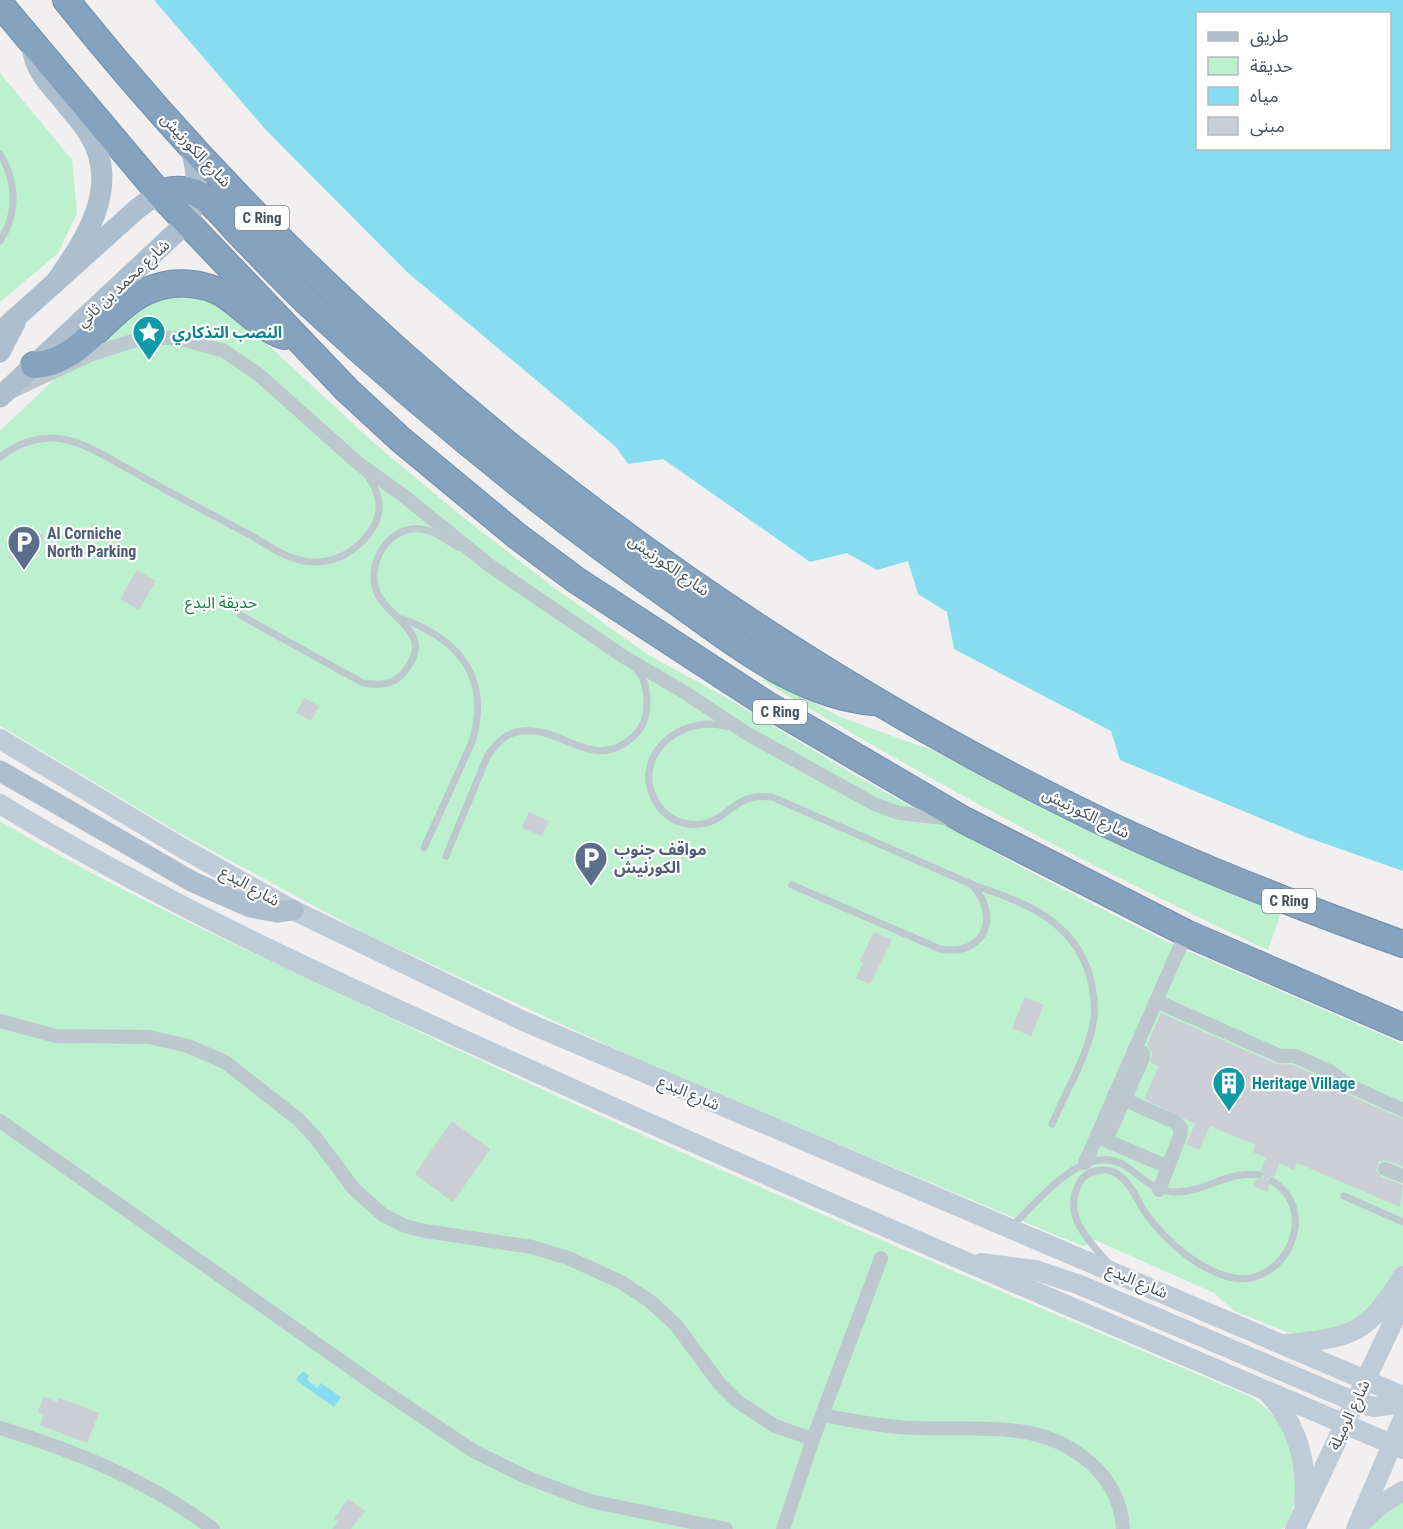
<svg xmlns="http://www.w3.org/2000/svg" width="1403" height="1529" viewBox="0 0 1403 1529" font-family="'Roboto Condensed','Noto Sans Arabic',sans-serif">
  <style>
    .green { fill: #bcf0ce }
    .water { fill: #87ddef; fill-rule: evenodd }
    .building { fill: #cbced4 }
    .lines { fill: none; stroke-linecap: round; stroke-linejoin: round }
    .highway-casing { stroke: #708eab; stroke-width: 28 }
    .lane { stroke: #bcc7ce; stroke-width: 7 }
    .street { stroke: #bcc7ce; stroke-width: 14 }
    .secondary { stroke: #bfcbd6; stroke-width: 20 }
    .primary { stroke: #adbfce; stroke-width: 21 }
    .highway { stroke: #85a3bf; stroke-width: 26 }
    .labels { text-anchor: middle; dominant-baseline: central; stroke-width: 4.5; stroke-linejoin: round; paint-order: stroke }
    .shield { fill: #fff; stroke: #7e878e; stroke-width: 1.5 }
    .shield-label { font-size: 15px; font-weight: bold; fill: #46535d }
    .street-label { font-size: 16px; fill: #46535d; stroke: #fff }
    .culture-label { font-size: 16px; font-weight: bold; fill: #0d838f; stroke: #fff; text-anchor: start }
    .service-label { font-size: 16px; font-weight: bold; fill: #4e5e75; stroke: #fff; text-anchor: start }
    .park-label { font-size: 16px; fill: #148146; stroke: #fff }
  </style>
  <rect width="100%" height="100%" fill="#f1efef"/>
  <g class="green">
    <polygon points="0,73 72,160 77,213 58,253 0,302"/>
    <polygon points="168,294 210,300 254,332 374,443 464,518 548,583 647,654 725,697 851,773 1032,873 1165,941 1403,1044 1403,1270 1384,1300 1343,1330 1292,1334 1234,1311 1214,1293 1095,1240 1084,1246 1065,1239 650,1065 364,933 174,830 0,726 0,431 108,328"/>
    <path d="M771,678l69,39 94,34 178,91 169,71 -13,37c-174,-81 -342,-171 -506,-270z"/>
    <path d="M0,821c109,67 230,120 345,175 296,144 600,272 904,400 47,28 62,84 35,132l-5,1h-1279z"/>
    <polygon points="1403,1497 1403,1529 1368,1529"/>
  </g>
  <g class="water">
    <path d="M154,0h1249v871l-97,-34 -186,-77 -9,-29 -157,-82 -7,-37 -29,-18 -10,-33 -31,9 -30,-17 -37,9 -147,-103 -35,5 -12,-17 -209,-175 -142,-143zM1198,14h192v134h-192z"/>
    <polygon points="303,1371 309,1376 307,1380 317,1388 321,1383 341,1397 334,1407 296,1380"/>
  </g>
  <g class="building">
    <polygon points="25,526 44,536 28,567 8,557"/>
    <polygon points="137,570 156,581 139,610 120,599"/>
    <polygon points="304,698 319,706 311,721 296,713"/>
    <polygon points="529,812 549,821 542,836 522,828"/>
    <polygon points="874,932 892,940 870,984 856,978 863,963 860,961"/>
    <polygon points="1025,997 1044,1005 1031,1036 1012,1028"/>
    <polygon points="1161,1013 1276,1064 1293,1065 1326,1080 1344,1093 1403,1119 1403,1166 1384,1160 1379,1162 1376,1170 1381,1177 1403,1185 1400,1207 1297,1163 1294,1170 1280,1163 1274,1176 1267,1179 1270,1186 1267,1192 1254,1186 1256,1180 1264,1178 1261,1170 1266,1158 1253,1152 1255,1145 1210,1126 1199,1150 1186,1144 1195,1124 1144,1099 1159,1066 1151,1063 1152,1052 1147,1045"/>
    <polygon points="452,1121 490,1149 453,1202 415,1174"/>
    <polygon points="44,1397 57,1402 59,1398 99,1413 87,1443 40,1425 44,1414 38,1412"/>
    <polygon points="348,1499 365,1511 351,1529 332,1529 338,1522 334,1519"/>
  </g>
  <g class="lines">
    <defs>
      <g id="highway">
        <path d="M66,0c270,338 619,615 1006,807 106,53 219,97 331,137"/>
        <polyline points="0,4 159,193 347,390 400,439 517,536 576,580 766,704 964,820 1186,933 1403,1027"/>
        <path d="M159,193c16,-5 33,-5 47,6 12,10 22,22 32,33 24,25 48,50 73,74 115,106 235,204 363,294 60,42 123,95 199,102"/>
        <path d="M34,365c65,-2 85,-102 173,-78 29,8 47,39 77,49"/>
      </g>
    </defs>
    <use href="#highway" class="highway-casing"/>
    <g class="lane">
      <path d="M0,154c17,27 18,60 0,87"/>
      <path d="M0,457c19,-15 44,-23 68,-17 23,6 45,21 66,32 38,22 77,42 116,63 21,12 42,28 67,27 24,0 47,-17 58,-38 9,-19 2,-35 -9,-51"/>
      <path d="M240,615l123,68c16,3 32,2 42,-12 32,-40 -19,-52 -29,-81 -9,-28 13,-64 44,-61 14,1 26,11 38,18"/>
      <path d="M403,619c57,21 88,60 69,123l-48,106"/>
      <path d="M728,727c-48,-15 -101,32 -70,78 13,20 40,25 60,13 10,-6 17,-14 27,-18 8,-4 18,-4 27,-3l199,87c31,32 14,73 -31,65l-148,-64"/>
      <path d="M446,856l41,-99c8,-13 19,-25 35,-26 42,-5 71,43 112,5 10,-10 13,-20 13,-33 0,-13 -2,-25 -11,-34"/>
      <path d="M973,885c50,16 102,36 117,92 3,13 6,27 4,41 -5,36 -28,73 -42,106"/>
      <polyline points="1344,1196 1403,1222"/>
      <path d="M1011,1227c27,-25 75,-89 116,-60 16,11 26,24 47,25 30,1 54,-22 85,-17"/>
      <path d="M1108,1263c-17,-20 -44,-45 -31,-75 3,-9 10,-15 19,-17 9,-2 18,-1 25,6 11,8 16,23 23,34 19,27 51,57 85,66 55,14 93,-66 43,-96"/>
    </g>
    <g class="street">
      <polyline points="15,390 92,354 142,338 178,338 224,351 258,374 359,464 404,496 489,565 624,657 681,690 746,733 874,804 899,813 953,819"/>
      <polyline points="1156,1001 1280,1056 1295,1056 1331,1072 1348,1085 1403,1110"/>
      <polyline points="0,1021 56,1036 149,1037 188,1046 225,1062 298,1119 315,1137 354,1189 383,1215 405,1226 425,1231 532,1247 568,1258 621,1282 651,1302 676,1325 719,1383 738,1402 775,1426 813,1439"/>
      <polyline points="1114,1095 1175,1122 1181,1128 1180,1136 1159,1190"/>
      <polyline points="0,1121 378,1387 475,1452 526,1477 590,1501 726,1529"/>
      <polyline points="1098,1137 1168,1167"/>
      <polyline points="1106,1140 1143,1058 1143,1053 1135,1048"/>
      <polyline points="1085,1163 1186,933"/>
      <polyline points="1385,1169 1403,1176"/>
      <path d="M822,1415c31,6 63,12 95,13 34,2 68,-2 101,3 53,7 102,43 105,98"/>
      <path d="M0,1428c76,23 149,53 213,101"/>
      <polyline points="783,1529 813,1439 881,1258"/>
    </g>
    <g class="secondary">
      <polyline points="0,739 182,848 293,910 521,1020 1403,1396"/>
      <path d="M0,804c186,113 386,201 584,290 272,122 545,238 819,355"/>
      <polyline points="981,1263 1035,1270 1080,1285 1355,1402 1374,1407 1403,1403"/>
      <path d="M1286,1344c68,-7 80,-9 117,-68"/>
      <path d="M1268,1393c29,31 40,69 36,111"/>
      <polyline points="1362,1522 1380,1505 1403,1491"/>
      <polyline points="1295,1529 1403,1301"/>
      <polyline points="1356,1529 1403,1419"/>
    </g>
    <g class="primary">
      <path d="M32,46c2,22 15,36 29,52 9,12 20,23 28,36 33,53 -4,106 -34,149"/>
      <polyline points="0,332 137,209 159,193"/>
      <polyline points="0,352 15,323"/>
      <path d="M0,397l186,-174c15,-26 12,-50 4,-77"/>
      <polyline points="0,771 193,882 250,907 277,912 293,910"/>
    </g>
    <use href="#highway" class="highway"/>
  </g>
  <defs>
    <symbol id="sight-pin" viewBox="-11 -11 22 30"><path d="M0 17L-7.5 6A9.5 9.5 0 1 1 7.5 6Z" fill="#0f9aa8" stroke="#fff"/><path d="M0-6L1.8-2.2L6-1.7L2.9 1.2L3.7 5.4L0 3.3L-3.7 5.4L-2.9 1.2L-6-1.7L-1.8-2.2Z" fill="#fff"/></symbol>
    <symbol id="parking-pin" viewBox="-11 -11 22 30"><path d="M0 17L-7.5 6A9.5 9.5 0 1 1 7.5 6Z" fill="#5c6f8a" stroke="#fff"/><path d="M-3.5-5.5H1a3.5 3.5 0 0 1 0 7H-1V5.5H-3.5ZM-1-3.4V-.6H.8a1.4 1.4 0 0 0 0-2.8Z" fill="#fff"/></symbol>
    <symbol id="building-pin" viewBox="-11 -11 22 30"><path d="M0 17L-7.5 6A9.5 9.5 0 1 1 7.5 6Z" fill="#0f9aa8" stroke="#fff"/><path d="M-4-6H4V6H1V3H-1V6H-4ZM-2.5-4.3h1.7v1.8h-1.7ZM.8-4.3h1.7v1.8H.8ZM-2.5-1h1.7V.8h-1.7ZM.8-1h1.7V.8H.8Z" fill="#fff"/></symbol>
  </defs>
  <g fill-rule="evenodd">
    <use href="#sight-pin" x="130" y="313" width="38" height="52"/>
    <use href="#parking-pin" x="5" y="523" width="38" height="52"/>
    <use href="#parking-pin" x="572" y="839" width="38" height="52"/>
    <use href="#building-pin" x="1210" y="1064" width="38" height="52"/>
  </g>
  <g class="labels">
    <g class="shield">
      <rect x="235" y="206" width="54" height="24" rx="4.5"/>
      <rect x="753" y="700" width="54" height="24" rx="4.5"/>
      <rect x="1262" y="889" width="54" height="24" rx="4.5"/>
    </g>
    <g class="shield-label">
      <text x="262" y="218">C Ring</text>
      <text x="780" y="712">C Ring</text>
      <text x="1289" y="901">C Ring</text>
    </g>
    <g class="street-label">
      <text transform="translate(196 150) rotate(47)">شارع الكورنيش</text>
      <text transform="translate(123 283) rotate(-43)">شارع محمد بن ثاني</text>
      <text transform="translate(669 565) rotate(35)">شارع الكورنيش</text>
      <text transform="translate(1086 813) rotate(26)">شارع الكورنيش</text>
      <text transform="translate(250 886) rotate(29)">شارع البدع</text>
      <text transform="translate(689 1093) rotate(23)">شارع البدع</text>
      <text transform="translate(1137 1281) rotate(23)">شارع البدع</text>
      <text transform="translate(1349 1415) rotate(-65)">شارع الرميلة</text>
    </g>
    <g class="culture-label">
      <text x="172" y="332">النصب التذكاري</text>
      <text x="1252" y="1083">Heritage Village</text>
    </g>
    <g class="service-label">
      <text x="47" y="533">Al Corniche<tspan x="47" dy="18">North Parking</tspan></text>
      <text x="614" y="849">مواقف جنوب<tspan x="614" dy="18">الكورنيش</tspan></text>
    </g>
    <g class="park-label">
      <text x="221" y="602">حديقة البدع</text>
    </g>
  </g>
  <rect x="1196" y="12" width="195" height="138" fill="#ffffff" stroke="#b5babe" stroke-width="1.5"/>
  <rect x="1208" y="32" width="30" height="9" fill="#adbfce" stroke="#b5babe" stroke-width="1.5"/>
  <text x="1250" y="42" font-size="18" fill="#46535d">طريق</text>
  <rect x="1208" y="57" width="30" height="18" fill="#bcf0ce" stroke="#b5babe" stroke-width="1.5"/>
  <text x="1250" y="72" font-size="18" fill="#46535d">حديقة</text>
  <rect x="1208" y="87" width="30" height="18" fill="#87ddef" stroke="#b5babe" stroke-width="1.5"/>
  <text x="1250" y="102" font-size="18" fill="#46535d">مياه</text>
  <rect x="1208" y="117" width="30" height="18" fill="#cbced4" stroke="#b5babe" stroke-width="1.5"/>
  <text x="1250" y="132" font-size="18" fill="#46535d">مبنى</text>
</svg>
